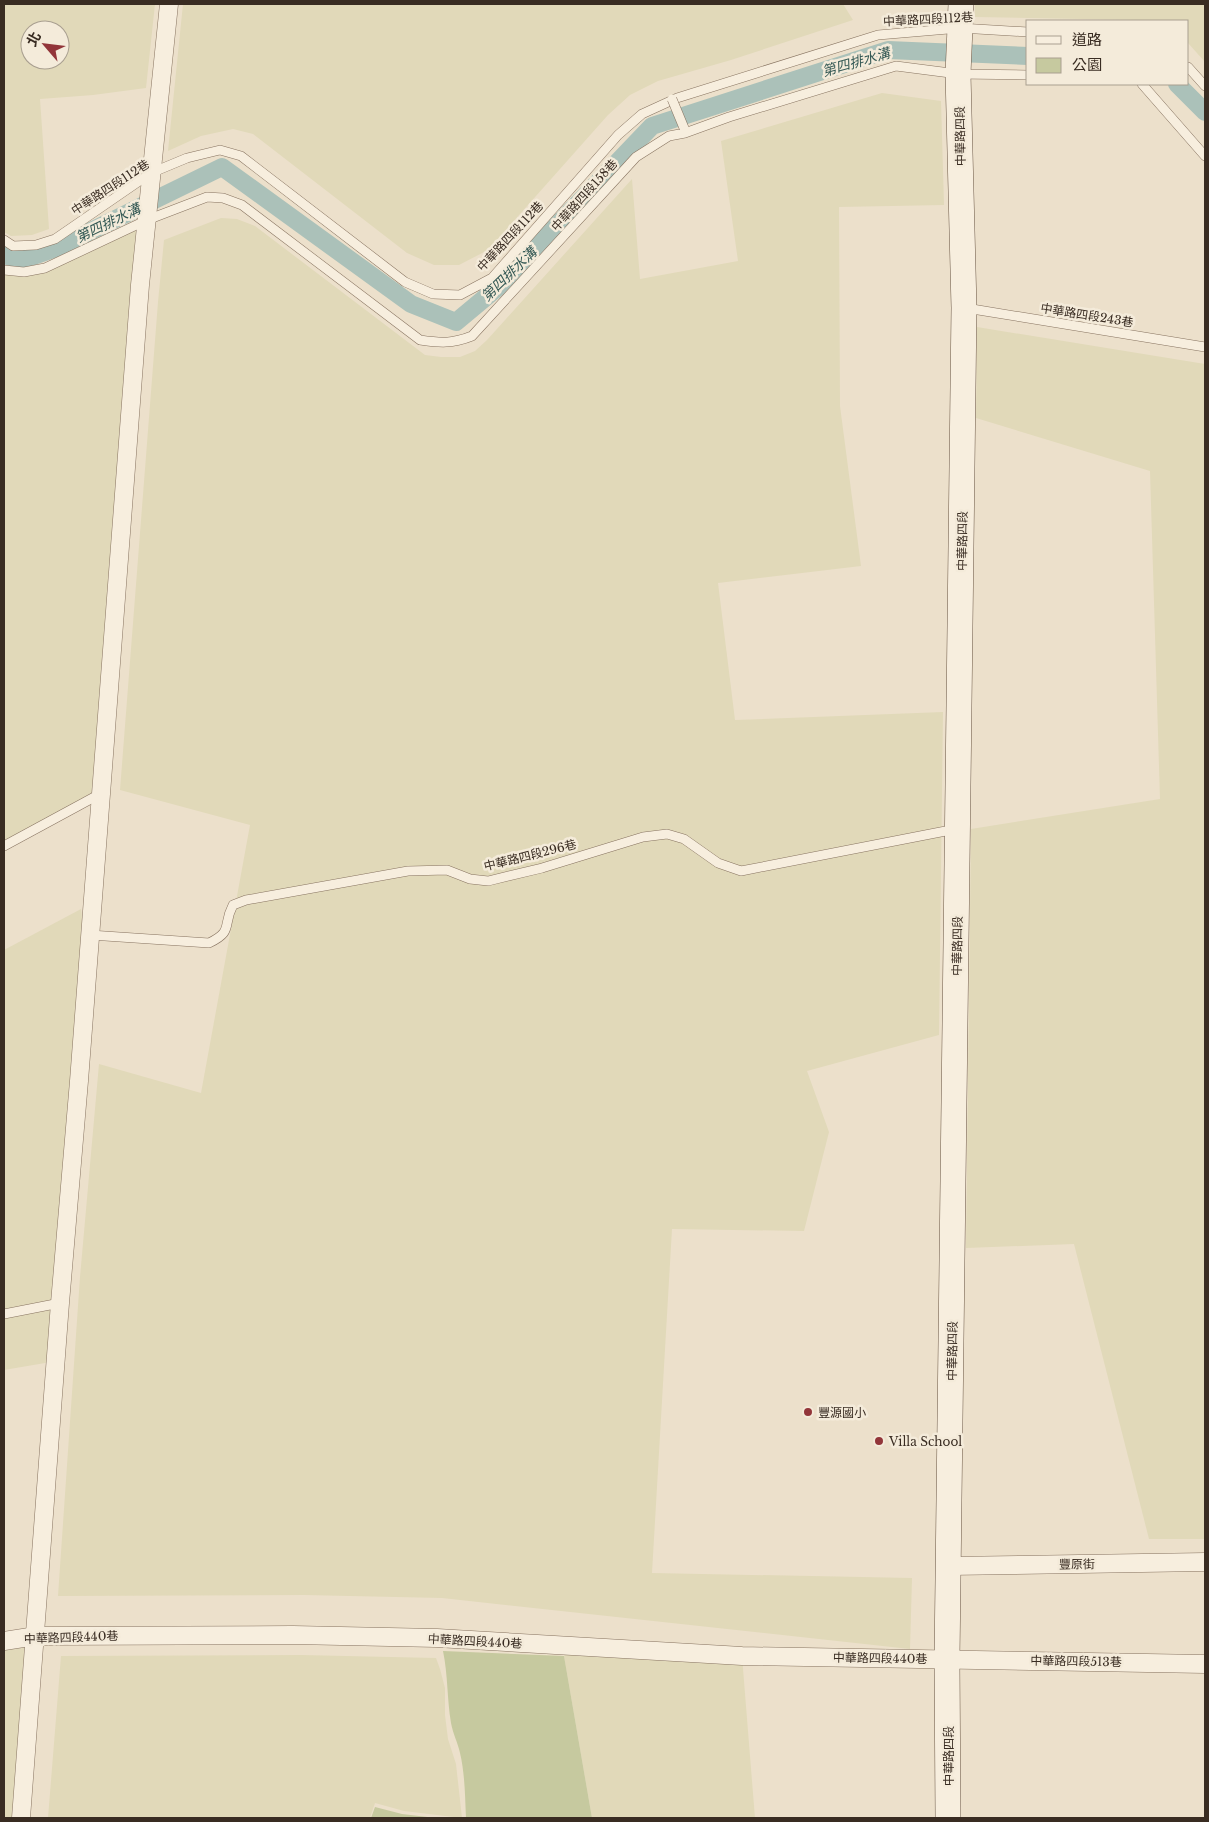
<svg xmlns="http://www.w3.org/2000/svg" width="1209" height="1822" viewBox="0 0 1209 1822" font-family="'Libre Baskerville','Noto Sans TC',serif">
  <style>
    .farmland { fill: #e1d9b9; fill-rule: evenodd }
    .green { fill: #c6c99f }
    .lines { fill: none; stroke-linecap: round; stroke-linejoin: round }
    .canal { stroke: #abc1b9; stroke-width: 18 }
    .lane-casing { stroke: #877360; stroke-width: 10 }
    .street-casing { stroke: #877360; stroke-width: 19 }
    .secondary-casing { stroke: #695543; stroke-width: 26 }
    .lane { stroke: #f7eede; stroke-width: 9 }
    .street { stroke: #f7eede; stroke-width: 18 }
    .secondary { stroke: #f7eede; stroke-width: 25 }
    .lane-bridge-casing { stroke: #877360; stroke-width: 10; stroke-linecap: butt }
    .lane-bridge { stroke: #f7eede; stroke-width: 9 }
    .poi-dot { fill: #923539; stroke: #f4ebda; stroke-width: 2 }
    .labels { text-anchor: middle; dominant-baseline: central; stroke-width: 5; stroke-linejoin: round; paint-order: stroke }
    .street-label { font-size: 12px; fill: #392c22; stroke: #f4ebda }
    .poi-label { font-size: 12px; fill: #392c22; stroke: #f4ebda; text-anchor: start }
    .water-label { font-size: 14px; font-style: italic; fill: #335854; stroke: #f4ebda }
  </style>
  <rect width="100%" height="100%" fill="#ece0cb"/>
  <g class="farmland">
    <path d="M4,4h151l-9,84 -53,7 -53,4 9,130 -17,6 -21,1 -7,-4zM30,30h30v30h-30z"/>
    <polygon points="183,4 843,4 853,20 731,60 658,81 630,95 608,115 488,250 459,265 434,265 407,253 253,134 233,129 201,136 168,151"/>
    <polygon points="975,4 1205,4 1205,62 1188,43 1188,21 975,17"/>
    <polygon points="882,93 941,101 944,205 839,207 840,406 861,566 718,583 735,720 943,712 939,1035 807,1071 829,1132 804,1231 672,1229 652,1573 912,1578 910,1649 442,1598 304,1595 58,1596 80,1277 99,1064 201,1093 250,825 120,790 158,302 164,240 221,218 237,219 255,226 425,355 441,357 460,357 475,351 487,340 632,179 640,279 738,261 721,141"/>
    <polygon points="147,220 101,794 4,846 4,270 45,268"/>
    <polygon points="977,327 1205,364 1205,1539 1149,1539 1074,1244 966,1248 971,829 1160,799 1150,471 976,418"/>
    <polygon points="81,909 85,941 51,1362 4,1370 4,950"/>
    <polygon points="36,1636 21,1818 4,1818 4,1641"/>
    <polygon points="571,1646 742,1656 755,1818 592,1818 564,1656"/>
    <polygon points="301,1655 436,1658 440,1669 445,1688 445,1715 448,1739 456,1764 462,1818 404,1811 375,1803 370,1818 48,1818 61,1656"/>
  </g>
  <g class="green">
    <path d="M443,1651l121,5 28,162h-126c-1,-21 -1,-44 -6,-65 -2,-10 -7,-19 -9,-30 -4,-24 -3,-48 -8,-72z"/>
    <polygon points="375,1807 402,1814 436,1818 371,1818"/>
  </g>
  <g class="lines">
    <g class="canal">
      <polyline points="1177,84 1205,112"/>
      <polyline points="4,255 22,260 56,248 222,167 411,304 456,322 498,287 652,126 888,50 1028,56"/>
    </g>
    <defs>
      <g id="lane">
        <polyline points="1188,67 1205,86"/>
        <polyline points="1142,84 1205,156"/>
        <polyline points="4,240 13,246 36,245 55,239 151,173 187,158 220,150 241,156 405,282 433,294 460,295 492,278 618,135 642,114 677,98 878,35 960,28 1028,32"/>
        <path d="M4,270l20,2 21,-4 102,-48 60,-23 16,1 19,7 178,135c20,3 32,4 52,-4l164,-179 33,-21 16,-3 44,-16 167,-51 62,8 70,1"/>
        <polyline points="966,308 1205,347"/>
        <polyline points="4,846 100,794"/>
        <path d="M90,935l119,8c25,-12 13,-17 24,-38l13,-5 162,-29 39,-1 23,9 18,2 54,-13 101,-31 24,-3 17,5 34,24 23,8 215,-42"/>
        <polyline points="4,1314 60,1303"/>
      </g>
      <g id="street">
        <polyline points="949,1566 1205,1562"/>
        <polyline points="4,1641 36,1636 293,1635 437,1638 742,1656 1205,1664"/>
        <polyline points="21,1818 60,1303 79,1081 140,285 169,4"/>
      </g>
      <polyline id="secondary" points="948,1818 947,1659 964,308 958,74 961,4"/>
    </defs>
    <use href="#lane" class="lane-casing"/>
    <use href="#street" class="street-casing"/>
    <use href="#secondary" class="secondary-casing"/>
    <use href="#lane" class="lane"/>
    <use href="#street" class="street"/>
    <use href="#secondary" class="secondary"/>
    <defs>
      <polyline id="lane-bridge" points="672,99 684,128"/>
    </defs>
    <use href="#lane-bridge" class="lane-bridge-casing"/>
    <use href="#lane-bridge" class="lane-bridge"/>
  </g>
  <g class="poi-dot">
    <circle cx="808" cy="1412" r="5"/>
    <circle cx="879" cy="1441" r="5"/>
  </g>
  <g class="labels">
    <g class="street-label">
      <text transform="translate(928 19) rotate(-3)">中華路四段112巷</text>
      <text transform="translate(960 136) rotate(-91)">中華路四段</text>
      <text transform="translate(110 187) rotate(-33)">中華路四段112巷</text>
      <text transform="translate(584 195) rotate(-48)">中華路四段158巷</text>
      <text transform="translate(510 236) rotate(-47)">中華路四段112巷</text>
      <text transform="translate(1087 315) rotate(9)">中華路四段243巷</text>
      <text transform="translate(962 541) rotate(-89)">中華路四段</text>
      <text transform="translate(530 855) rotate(-14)">中華路四段296巷</text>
      <text transform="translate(957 946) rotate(-89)">中華路四段</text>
      <text transform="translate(952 1351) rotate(-89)">中華路四段</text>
      <text transform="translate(1077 1564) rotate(-1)">豐原街</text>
      <text transform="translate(71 1637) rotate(-2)">中華路四段440巷</text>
      <text transform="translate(475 1641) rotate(3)">中華路四段440巷</text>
      <text transform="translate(880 1658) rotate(1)">中華路四段440巷</text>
      <text transform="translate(1076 1661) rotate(1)">中華路四段513巷</text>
      <text transform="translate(948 1756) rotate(-90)">中華路四段</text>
    </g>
    <g class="poi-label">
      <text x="818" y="1412">豐源國小</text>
      <text x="889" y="1441">Villa School</text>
    </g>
    <g class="water-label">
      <text transform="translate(856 62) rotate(-16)">第四排水溝</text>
      <text transform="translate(108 223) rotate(-26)">第四排水溝</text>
      <text transform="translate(509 274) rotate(-44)">第四排水溝</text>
    </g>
  </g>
  <rect width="1209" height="1822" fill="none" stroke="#392c22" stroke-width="10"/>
  <rect x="1026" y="20" width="162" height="65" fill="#f4ebda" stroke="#a99f90"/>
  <rect x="1036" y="36" width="25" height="8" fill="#f7eede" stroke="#a99f90"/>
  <text x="1072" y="45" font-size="15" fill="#392c22">道路</text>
  <rect x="1036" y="58" width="25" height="15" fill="#c6c99f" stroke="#a99f90"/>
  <text x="1072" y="70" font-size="15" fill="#392c22">公園</text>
  <g transform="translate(45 45) rotate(298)"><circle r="24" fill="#f4ebda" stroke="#a99f90"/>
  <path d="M0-4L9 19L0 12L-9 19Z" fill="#923539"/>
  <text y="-8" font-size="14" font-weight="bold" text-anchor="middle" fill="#392c22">北</text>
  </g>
</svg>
